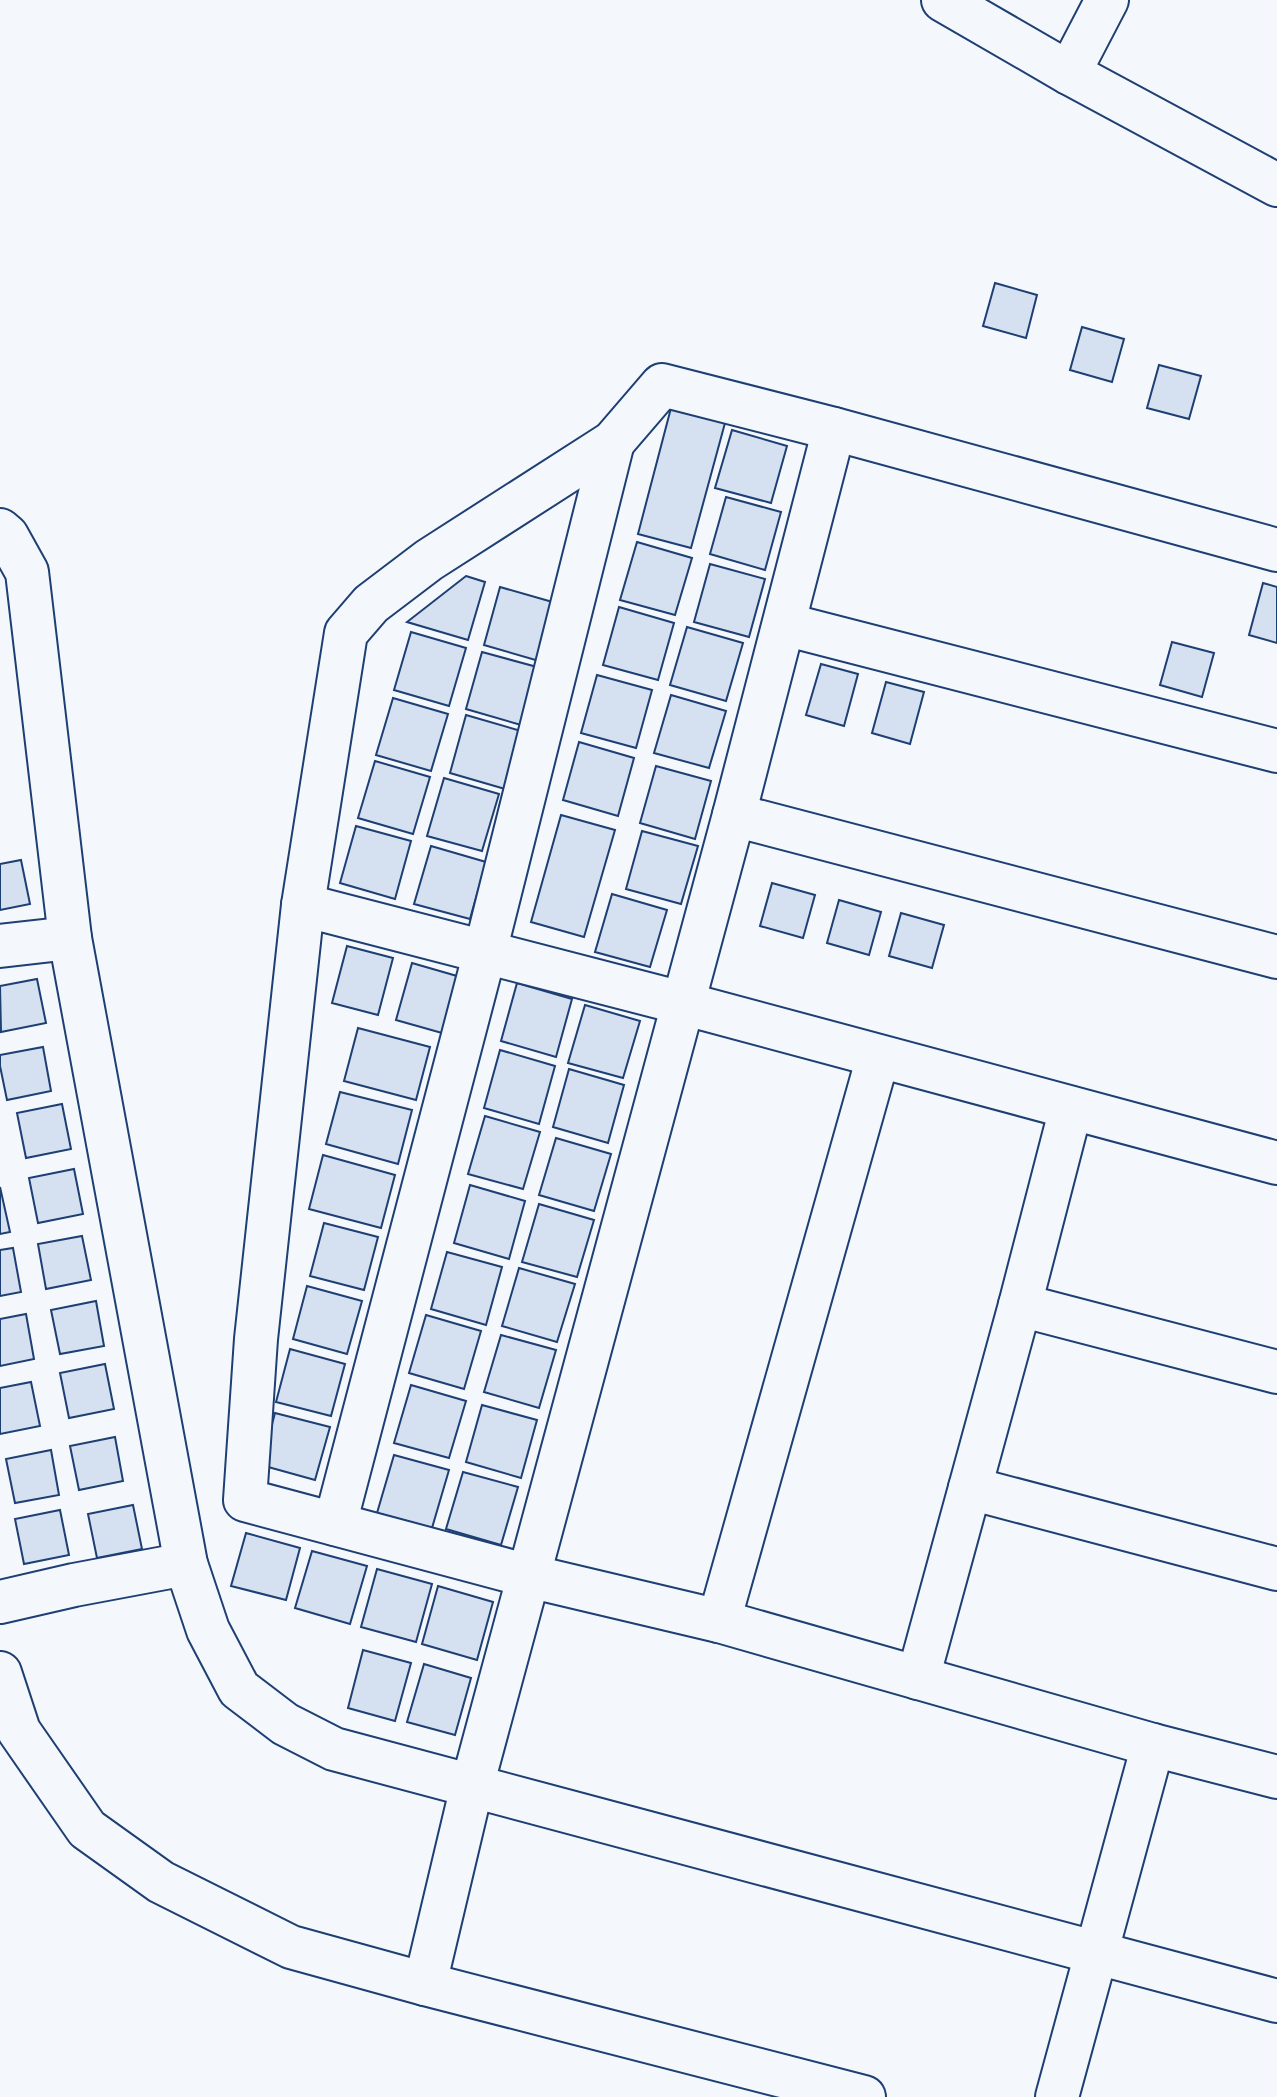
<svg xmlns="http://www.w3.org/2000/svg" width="1277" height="2097" viewBox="0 0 1277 2097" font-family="'Times New Roman',serif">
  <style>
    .building { fill: #d5e0f0; stroke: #1d3f73; stroke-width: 2 }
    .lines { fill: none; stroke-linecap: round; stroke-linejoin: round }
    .minor-casing { stroke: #1d3f73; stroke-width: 46 }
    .minor { stroke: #f4f7fb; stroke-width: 42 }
  </style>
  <rect width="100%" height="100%" fill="#f4f7fb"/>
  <g class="building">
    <polygon points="995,283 1037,295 1026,338 983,326"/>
    <polygon points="1082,327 1124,339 1112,382 1070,370"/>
    <polygon points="1159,365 1201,376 1189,419 1147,408"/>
    <polygon points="671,408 725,423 691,548 638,534"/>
    <polygon points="732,430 787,446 771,503 715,488"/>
    <polygon points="726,497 781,512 765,570 710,554"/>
    <polygon points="637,542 692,558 675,615 620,600"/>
    <polygon points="710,564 765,579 749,637 694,622"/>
    <polygon points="466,576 485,582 468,640 407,622"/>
    <polygon points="1263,583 1277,587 1277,643 1249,635"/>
    <polygon points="500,587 556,603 539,661 484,645"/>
    <polygon points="619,607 674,623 658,680 603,665"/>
    <polygon points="687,627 743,643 726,701 670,685"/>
    <polygon points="411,632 466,648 449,706 394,690"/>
    <polygon points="1172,642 1214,653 1202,697 1160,685"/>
    <polygon points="482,652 537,667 521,725 466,709"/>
    <polygon points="821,664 858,674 844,726 806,715"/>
    <polygon points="597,675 652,690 636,748 581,733"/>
    <polygon points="886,682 924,692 910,744 872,733"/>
    <polygon points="671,695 726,711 709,768 654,753"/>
    <polygon points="393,698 448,714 431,771 376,755"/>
    <polygon points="466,715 521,731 505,789 450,773"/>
    <polygon points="579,742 634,758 618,816 563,800"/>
    <polygon points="375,761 430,777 413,834 358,818"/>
    <polygon points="656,766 711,781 695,839 640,823"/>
    <polygon points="444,778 499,794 482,851 427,836"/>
    <polygon points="561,815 615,830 584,937 531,922"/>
    <polygon points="356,826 411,841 395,899 340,883"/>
    <polygon points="642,831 698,846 681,904 626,889"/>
    <polygon points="431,846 486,862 470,919 414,904"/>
    <polygon points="21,860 30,904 0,910 0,864"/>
    <polygon points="772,883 815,895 803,938 760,926"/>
    <polygon points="612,894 667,910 650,967 595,952"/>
    <polygon points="839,900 881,912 869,955 827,943"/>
    <polygon points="901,913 944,925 932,968 889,956"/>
    <polygon points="347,946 393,958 378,1015 332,1003"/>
    <polygon points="412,963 457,976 442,1033 396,1020"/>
    <polygon points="37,979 46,1023 1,1032 0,986"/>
    <polygon points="517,983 572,999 556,1057 501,1041"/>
    <polygon points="585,1005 640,1021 623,1078 568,1063"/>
    <polygon points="358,1028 430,1047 416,1100 344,1081"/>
    <polygon points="43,1047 51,1091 7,1100 0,1066 0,1055"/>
    <polygon points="500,1050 555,1066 539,1124 484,1108"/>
    <polygon points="569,1069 624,1085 608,1143 553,1127"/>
    <polygon points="340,1092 412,1110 398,1164 326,1144"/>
    <polygon points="62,1104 71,1149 26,1158 17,1113"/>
    <polygon points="485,1116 540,1132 523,1189 468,1174"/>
    <polygon points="556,1138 611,1154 594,1211 539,1195"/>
    <polygon points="323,1155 395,1175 381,1228 309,1209"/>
    <polygon points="74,1169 83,1214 38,1223 29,1178"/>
    <polygon points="470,1185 525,1201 509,1259 454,1243"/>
    <polygon points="0,1187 10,1232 0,1234"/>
    <polygon points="539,1204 594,1220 577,1277 522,1262"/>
    <polygon points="324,1223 378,1237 364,1290 310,1276"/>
    <polygon points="82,1236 91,1280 46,1289 38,1244"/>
    <polygon points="13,1248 21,1292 0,1296 0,1250"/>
    <polygon points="447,1252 502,1267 486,1325 431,1309"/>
    <polygon points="519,1268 575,1284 557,1342 502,1326"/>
    <polygon points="307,1286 362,1301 347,1354 293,1339"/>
    <polygon points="96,1301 104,1346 60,1354 51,1310"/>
    <polygon points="26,1314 34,1359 0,1366 0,1319"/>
    <polygon points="426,1315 481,1331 464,1389 409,1373"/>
    <polygon points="501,1335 556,1350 539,1408 484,1392"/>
    <polygon points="290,1349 345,1364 331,1416 276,1402"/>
    <polygon points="105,1364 114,1409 69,1418 60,1373"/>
    <polygon points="31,1382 40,1426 0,1434 0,1388"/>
    <polygon points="411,1385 466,1401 449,1458 394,1443"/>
    <polygon points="482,1405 537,1420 521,1478 466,1462"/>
    <polygon points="275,1413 330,1427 315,1480 261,1465"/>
    <polygon points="115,1437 123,1481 79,1490 70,1446"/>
    <polygon points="51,1450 59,1495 15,1503 6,1459"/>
    <polygon points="394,1455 449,1470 432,1528 377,1513"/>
    <polygon points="463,1472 518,1487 501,1545 446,1529"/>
    <polygon points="133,1505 142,1549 97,1558 88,1514"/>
    <polygon points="60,1510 69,1555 24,1564 15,1519"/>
    <polygon points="246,1533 300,1548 286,1600 231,1586"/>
    <polygon points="312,1551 367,1566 350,1624 295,1608"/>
    <polygon points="377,1569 432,1584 416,1642 361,1627"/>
    <polygon points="438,1586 493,1602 477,1660 422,1644"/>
    <polygon points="363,1650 411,1663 395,1721 348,1708"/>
    <polygon points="424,1664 471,1678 455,1735 407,1722"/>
  </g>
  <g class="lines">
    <defs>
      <g id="minor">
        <polyline points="943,0 1069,73 1277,185"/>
        <polyline points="1069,73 1107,0"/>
        <polyline points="0,530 7,536 27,572 70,938 186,1564 208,1630 239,1689 285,1724 334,1749 1277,2001"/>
        <polyline points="1277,550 834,429 662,385 613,442 429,560 371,604 346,633 303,905 256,1339 245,1500 529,1576 719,1621 1153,1745 1277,1777"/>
        <polyline points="784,624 1277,751"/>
        <polyline points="734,815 1277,957"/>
        <polyline points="303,905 682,1003 1277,1163"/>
        <polyline points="0,946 70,938"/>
        <polyline points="1020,1305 1277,1372"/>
        <polyline points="970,1488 1277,1569"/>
        <polyline points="335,1524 485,952 613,442"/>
        <polyline points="0,1602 74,1585 186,1564"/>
        <polyline points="719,1621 878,1057"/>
        <polyline points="0,1673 19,1731 87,1829 161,1882 291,1947 425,1984 864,2097"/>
        <polyline points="918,1678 1020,1305 1071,1108"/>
        <polyline points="425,1984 472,1786 734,815 834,429"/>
        <polyline points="1057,2097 1153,1745"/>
      </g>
    </defs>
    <use href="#minor" class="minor-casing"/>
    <use href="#minor" class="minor"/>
  </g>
</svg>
